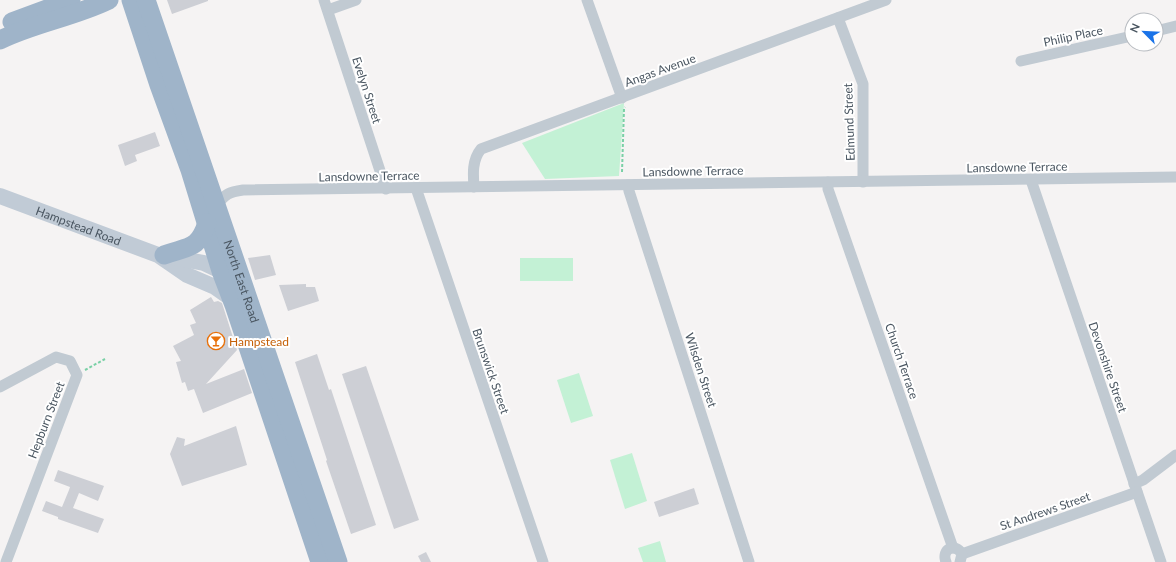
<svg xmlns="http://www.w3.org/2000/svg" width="1176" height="562" viewBox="0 0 1176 562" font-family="Lato,sans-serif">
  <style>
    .green { fill: #c3f1d5 }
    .building { fill: #cdcfd5 }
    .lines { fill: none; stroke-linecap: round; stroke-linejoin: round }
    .path { stroke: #7ad0a6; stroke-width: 2; stroke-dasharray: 3 2; stroke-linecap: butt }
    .minor { stroke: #c1cad2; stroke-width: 11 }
    .secondary { stroke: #c1cbd6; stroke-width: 16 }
    .trunk { stroke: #9fb4c9; stroke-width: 19 }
    .labels { text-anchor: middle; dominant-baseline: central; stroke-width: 4; stroke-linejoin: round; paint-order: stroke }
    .street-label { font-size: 12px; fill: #4a5661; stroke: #fff }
    .food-label { font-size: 12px; fill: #c56008; stroke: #fff; text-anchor: start }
  </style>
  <rect width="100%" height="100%" fill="#f5f3f3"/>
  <g class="green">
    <polygon points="624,103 619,176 545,179 522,143"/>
    <rect x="520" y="258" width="53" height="23"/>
    <polygon points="579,373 593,416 571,423 557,380"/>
    <polygon points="632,453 647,501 625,509 610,460"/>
    <polygon points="660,541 666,562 643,562 638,548"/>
  </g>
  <g class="building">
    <polygon points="167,0 208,0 208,1 172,14"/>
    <polygon points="155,132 160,146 135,155 137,161 125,166 118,145"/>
    <polygon points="270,255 276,275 255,280 248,258"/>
    <polygon points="306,284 306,287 315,287 319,301 288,311 279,285"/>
    <polygon points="211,297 214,302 218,301 222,303 237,350 206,384 244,369 252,393 203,413 194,389 188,391 185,382 182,383 176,362 181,361 173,346 194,335 190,325 196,323 190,310"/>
    <polygon points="317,354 329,390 331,389 376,525 351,534 326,461 327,460 295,362"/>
    <polygon points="366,366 419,520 394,529 342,374"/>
    <polygon points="236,426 247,465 182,486 170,454 177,437 185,439 184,446"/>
    <polygon points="58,470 104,486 98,501 79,493 73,508 104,519 98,533 58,519 58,517 42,511 46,501 62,507 69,490 70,487 54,481"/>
    <polygon points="694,488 699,504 659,517 654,502"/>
    <polygon points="426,552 431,562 421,562 418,556"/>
  </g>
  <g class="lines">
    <g class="path">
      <polyline points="622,172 624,109 625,107"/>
      <polyline points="85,370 105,359"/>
    </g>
    <g class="minor">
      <polyline points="324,0 386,189"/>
      <polyline points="587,0 622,98"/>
      <polyline points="328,10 356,0"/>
      <polyline points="838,18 863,84 863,182"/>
      <polyline points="1156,31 1176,26"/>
      <polyline points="1021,61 1132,36"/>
      <polyline points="1031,180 1161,562"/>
      <polyline points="828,182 828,189 953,548"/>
      <polyline points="628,185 629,191 749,562"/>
      <path d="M474,187c-1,-13 -2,-27 7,-38l405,-149"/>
      <polyline points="416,188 543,562"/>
      <path d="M217,205c8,-11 12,-13 26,-15l933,-13"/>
      <polyline points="0,387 56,357 70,361 77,375 6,562"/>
      <polyline points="1134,484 1143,480 1176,455"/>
      <polyline points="962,554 1137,492"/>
      <path d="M946,562c-5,-13 9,-20 16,-8l-2,8"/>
    </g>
    <g class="secondary">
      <path id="s1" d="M0,196l158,59 29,20 28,12 17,12"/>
      <polyline points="161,255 204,263 221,271"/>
    </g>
    <g class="trunk">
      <polyline points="131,0 159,85 190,170 221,271 234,305 320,562"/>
      <path id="s2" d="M146,0l192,562"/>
      <polyline points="12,22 71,0"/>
      <path d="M0,40c35,-17 74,-23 109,-40"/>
      <path d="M164,255c25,-9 34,-5 43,-32"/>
    </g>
  </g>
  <defs>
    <symbol id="bar-ring" viewBox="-11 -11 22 22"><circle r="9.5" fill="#fff" stroke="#e8710a" stroke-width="1.5"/><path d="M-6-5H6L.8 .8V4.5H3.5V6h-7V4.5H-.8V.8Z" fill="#e8710a"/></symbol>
  </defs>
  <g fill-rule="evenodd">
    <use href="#bar-ring" x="206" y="331" width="20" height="20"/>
  </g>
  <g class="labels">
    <g class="street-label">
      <text transform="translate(1073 36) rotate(-12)">Philip Place</text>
      <text transform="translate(660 70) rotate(-20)">Angas Avenue</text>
      <text transform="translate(367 90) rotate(72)">Evelyn Street</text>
      <text transform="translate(849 122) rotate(-92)">Edmund Street</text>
      <text transform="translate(1017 167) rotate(-1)">Lansdowne Terrace</text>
      <text transform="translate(693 171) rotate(-1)">Lansdowne Terrace</text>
      <text transform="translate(369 176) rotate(-1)">Lansdowne Terrace</text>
      <text stroke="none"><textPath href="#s1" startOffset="84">Hampstead Road</textPath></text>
      <text stroke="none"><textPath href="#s2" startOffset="297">North East Road</textPath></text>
      <text transform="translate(902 361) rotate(71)">Church Terrace</text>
      <text transform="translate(1108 367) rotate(71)">Devonshire Street</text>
      <text transform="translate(701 370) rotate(72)">Wilsden Street</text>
      <text transform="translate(491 371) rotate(71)">Brunswick Street</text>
      <text transform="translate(46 420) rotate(-69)">Hepburn Street</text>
      <text transform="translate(1045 511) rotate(-19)">St Andrews Street</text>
    </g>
    <g class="food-label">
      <text x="229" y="341">Hampstead</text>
    </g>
  </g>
  <g transform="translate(1144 32) rotate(294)"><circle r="19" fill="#ffffff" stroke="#b7bbc0"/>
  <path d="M0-3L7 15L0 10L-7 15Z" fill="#1a73e8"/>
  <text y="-6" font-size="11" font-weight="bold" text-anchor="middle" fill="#4a5661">N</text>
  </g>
</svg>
